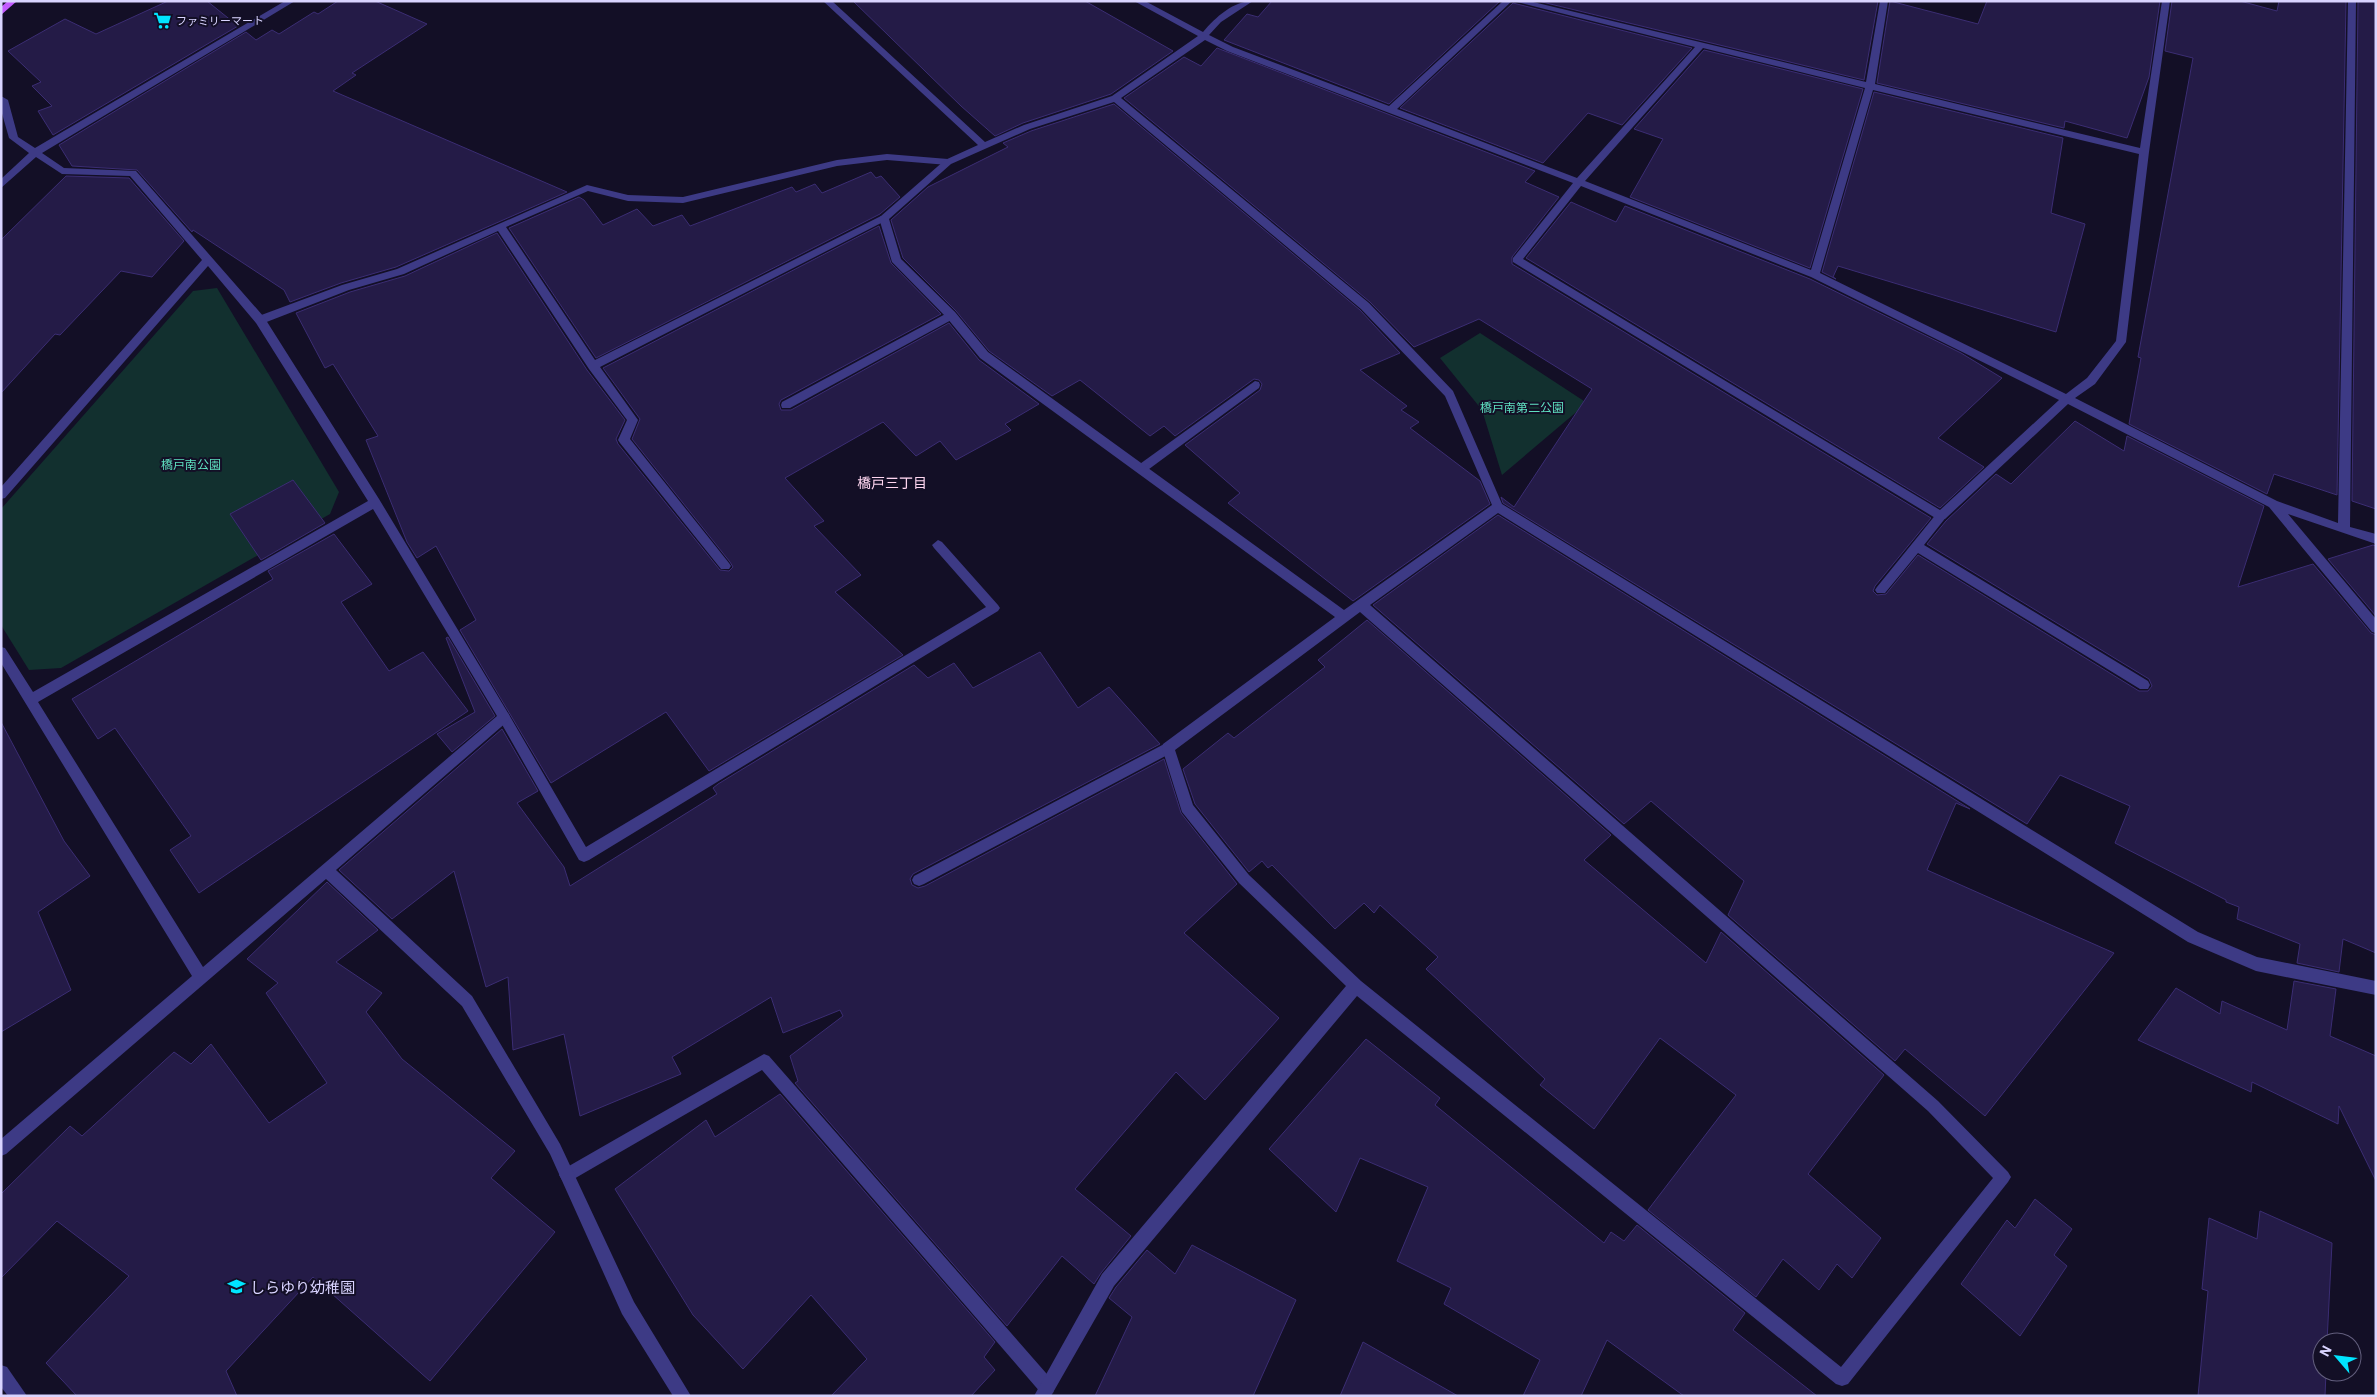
<svg xmlns="http://www.w3.org/2000/svg" width="2377" height="1397" viewBox="0 0 2377 1397" font-family="'IBM Plex Sans','Noto Sans JP',sans-serif">
  <style>
    .green { fill: #12302f }
    .building { fill: #241b47; stroke: #3b2d73 }
    .lines { fill: none; stroke-linecap: round; stroke-linejoin: round }
    .service { fill: #3d3a85; fill-rule: evenodd }
    .minor { fill: #3d3a85; fill-rule: evenodd }
    .primary { fill: #c25bff; fill-rule: evenodd }
    .labels { text-anchor: middle; dominant-baseline: central; stroke-width: 4; stroke-linejoin: round; paint-order: stroke }
    .far-poi-label { font-size: 11px; fill: #d9d4ff; stroke: #130f26; text-anchor: start }
    .park-label { font-size: 12px; fill: #5fe0c0; stroke: #130f26 }
    .neighbourhood-label { font-size: 14px; fill: #ffd6f0; stroke: #130f26 }
    .near-poi-label { font-size: 15px; fill: #d9d4ff; stroke: #130f26; text-anchor: start }
  </style>
  <rect width="100%" height="100%" fill="#130f26"/>
  <g class="green">
    <polygon points="217,288 339,492 330,514 61,668 29,670 1,625 1,509 193,291"/>
    <polygon points="1480,333 1587,403 1502,475 1482,410 1440,358"/>
  </g>
  <g class="building">
    <polygon points="168,1 207,1 238,26 53,135 38,111 52,106 32,86 41,82 8,51 65,19 96,34"/>
    <polygon points="338,1 375,1 427,24 352,73 356,75 333,91 567,192 396,267 341,283 290,302 284,290 193,230 192,232 137,170 72,166 59,145 246,32 256,40 272,30 279,34 314,12 318,14"/>
    <polygon points="853,1 1085,1 1173,51 1111,94 1023,123 995,136 961,106"/>
    <polygon points="1272,1 1500,1 1389,104 1224,40 1247,14 1258,17"/>
    <polygon points="1538,1 1878,1 1864,80"/>
    <polygon points="1890,1 1978,24 1987,1 2160,1 2149,77 2127,138 2065,121 2064,128 1877,83"/>
    <polygon points="2172,1 2240,1 2277,11 2279,1 2346,1 2337,495 2274,474 2267,494 2129,424 2141,358 2138,357 2193,58 2165,51"/>
    <polygon points="2358,1 2376,1 2376,509 2352,501"/>
    <polygon points="1513,3 1692,48 1622,125 1588,113 1543,163 1400,108"/>
    <polygon points="1217,48 1535,171 1525,182 1559,197 1512,257 1512,264 1931,518 1875,586 1873,591 1877,595 1886,594 1918,555 2139,691 2148,691 2152,686 2149,679 1927,544 1946,521 1996,474 2011,484 2075,421 2124,451 2127,436 2264,506 2238,587 2313,564 2371,633 2376,635 2376,953 2343,939 2339,972 2297,963 2300,944 2237,919 2239,907 2226,902 2226,900 2115,843 2130,806 2060,775 2027,824 1503,503 1501,497 1514,507 1592,389 1479,319 1414,347 1370,302 1124,98 1184,57 1201,66"/>
    <polygon points="1704,50 1863,89 1810,268 1630,197 1663,139 1634,129"/>
    <polygon points="1874,92 2063,138 2051,213 2085,224 2056,332 1838,266 1833,277 1836,279 1822,272"/>
    <polygon points="1114,104 1360,310 1400,353 1360,370 1407,406 1401,410 1419,422 1410,428 1480,481 1490,504 1353,601 1228,503 1240,493 1185,445 1260,390 1262,384 1259,380 1254,379 1175,436 1164,426 1150,436 1080,380 1052,396 989,351 956,311 903,258 891,220 928,187 1008,147 1003,143 1031,131"/>
    <polygon points="871,172 876,178 881,176 900,197 880,214 596,358 509,228 579,197 584,200 603,225 637,209 653,226 682,215 690,226 792,187 796,192 815,184 822,193"/>
    <polygon points="66,176 129,178 184,241 152,277 121,271 60,335 55,334 1,393 1,240"/>
    <polygon points="1571,202 1616,222 1625,206 1810,279 1961,353 2002,378 1938,438 1984,467 1940,508 1526,258"/>
    <polygon points="879,226 891,263 941,314 781,400 779,404 781,410 791,410 949,323 979,360 1039,404 1005,424 1011,430 956,460 940,441 916,456 883,422 785,478 824,521 814,526 861,575 835,592 903,655 709,771 666,712 551,783 460,630 476,620 436,546 417,558 407,542 366,440 378,436 333,364 325,368 296,313 350,292 405,276 497,233 587,370 625,420 616,439 618,444 720,570 729,571 733,567 730,562 632,439 640,419 603,368"/>
    <polygon points="293,480 325,523 261,560 230,514"/>
    <polygon points="1498,515 1970,809 1956,803 1927,870 2114,953 1985,1116 1905,1049 1895,1061 1728,915 1744,881 1651,801 1624,824 1373,605"/>
    <polygon points="334,534 372,584 341,602 389,671 423,652 468,711 199,893 170,850 191,836 115,728 98,739 72,699 273,579 268,571"/>
    <polygon points="2373,545 2376,546 2376,616 2328,559"/>
    <polygon points="1367,620 1611,835 1584,860 1706,963 1721,932 1884,1075 1808,1174 1881,1238 1852,1278 1837,1264 1819,1290 1783,1259 1756,1297 1648,1210 1736,1095 1660,1038 1594,1129 1540,1085 1545,1079 1426,969 1438,957 1380,905 1374,913 1364,903 1335,929 1272,865 1268,868 1262,861 1249,872 1195,804 1183,769 1228,733 1234,738 1325,667 1318,660"/>
    <polygon points="448,637 495,716 452,752 437,734 475,712 446,638"/>
    <polygon points="1040,652 1078,708 1109,687 1160,744 913,874 910,879 912,885 918,888 925,886 1164,759 1181,813 1237,884 1184,933 1279,1018 1205,1100 1176,1072 1075,1189 1131,1236 1101,1273 1094,1284 1062,1256 1007,1326 795,1083 798,1081 790,1056 843,1016 840,1010 783,1033 771,997 672,1057 681,1074 580,1116 564,1034 513,1050 508,977 486,987 454,871 392,919 339,870 502,729 538,791 517,803 564,867 570,886 717,794 713,788 718,784 914,665 928,678 954,663 973,688"/>
    <polygon points="1,722 64,841 90,876 38,912 71,990 1,1032"/>
    <polygon points="327,882 378,930 336,962 382,993 366,1012 402,1059 515,1151 491,1178 555,1232 430,1381 313,1277 226,1371 237,1396 77,1396 46,1363 129,1276 57,1221 1,1278 1,1194 70,1126 82,1136 174,1052 191,1064 211,1044 269,1123 327,1083 266,993 278,983 247,959"/>
    <polygon points="2294,981 2336,989 2330,1036 2376,1056 2376,1181 2339,1106 2338,1124 2252,1082 2251,1092 2138,1040 2176,988 2220,1014 2222,1001 2287,1030"/>
    <polygon points="1366,1039 1440,1098 1435,1105 1604,1243 1611,1232 1624,1241 1637,1225 1745,1313 1733,1330 1817,1396 1684,1396 1607,1340 1581,1396 1523,1396 1540,1360 1444,1304 1451,1288 1397,1261 1428,1187 1360,1158 1336,1212 1269,1149"/>
    <polygon points="780,1094 995,1342 984,1357 995,1370 971,1396 831,1396 867,1359 811,1295 743,1369 693,1315 615,1189 706,1120 715,1137"/>
    <polygon points="2035,1199 2072,1229 2054,1255 2067,1266 2020,1336 1961,1284 2007,1220 2015,1228"/>
    <polygon points="2260,1211 2332,1243 2327,1342 2322,1342 2322,1372 2326,1372 2325,1396 2198,1396 2208,1291 2202,1289 2209,1218 2257,1239"/>
    <polygon points="1192,1245 1296,1300 1253,1396 1095,1396 1132,1317 1109,1298 1116,1287 1147,1250 1175,1274"/>
    <polygon points="1363,1342 1458,1396 1340,1396"/>
  </g>
  <g class="lines">
    <g class="service">
      <polygon points="887,154 948,159 953,162 948,165 887,160 837,166 683,203 628,201 588,191 506,227 595,360 881,216 887,216 887,220 600,367 638,420 630,439 729,563 731,566 729,569 721,569 620,443 618,440 627,420 589,369 498,231 404,274 349,290 264,323 260,324 255,320 256,317 342,285 397,269 587,185 628,195 683,197 837,160"/>
      <polygon points="951,311 955,312 955,318 790,408 782,408 781,405 782,402"/>
      <polygon points="1255,381 1259,382 1260,385 1259,388 1145,472 1137,472 1135,469 1137,466"/>
      <polygon points="1941,511 1947,516 1924,545 2148,681 2150,685 2148,689 2140,689 1918,553 1885,593 1877,593 1875,590 1877,587 1937,513"/>
      <polygon points="938,540 942,542 998,605 1000,608 998,611 589,860 584,862 579,860 500,721 498,717 500,713 504,712 508,713 586,847 986,607 934,548 932,545"/>
      <polygon points="1168,742 1173,744 1174,748 1173,752 924,884 919,886 914,884 912,880 914,876"/>
      <polygon points="764,1054 769,1056 1053,1381 1055,1387 1053,1393 1047,1395 1041,1393 762,1070 572,1180 567,1183 562,1180 559,1175 562,1170"/>
    </g>
    <g class="minor">
      <path d="M285,1h10l-253,152 22,15 72,3 128,146 115,182 129,214 2,4 -2,4 -172,149 136,126 88,148 74,158 57,94h-18l-51,-82 -72,-160 -88,-148 -136,-127 -320,275 -5,2v-17l191,-163 -191,-313v-16l4,1 28,44 335,-191 -112,-178 -48,-57 -203,232 -4,1v-12l201,-227 -72,-84 -68,-2 -26,-17 -35,31v-9l28,-26 -20,-15 -8,-28v-14l7,4 10,37 17,11zM373,509l124,207 -294,251 -165,-265z"/>
      <path d="M823,1h9l153,141 39,-17 88,-29 86,-60 -64,-35h11l58,31c13,-15 30,-31 50,-31l-32,21 -12,13 24,12 156,59 114,-105h9l-115,108 180,69 118,-131 -182,-46h16l337,81 14,-81h8l-13,83 265,64 22,-147h8l-21,151 -23,190 -31,42 -20,14 202,103 61,22 10,-522h8l-6,526 26,7v10l-88,-30 88,105v14l-4,-1 -103,-125 -201,-103 -123,115h-8l-424,-257v-4l60,-75 -346,-132 -22,-11 -84,58 248,205 84,88 49,113 696,428 59,25 119,24v14l-120,-24 -68,-29 -690,-429 -128,92 568,496 70,71 3,5 -3,5 -160,202 -6,2 -6,-2 -479,-388 -243,290 -63,110h-17l68,-122 244,-288 -107,-103 -57,-71 -20,-64 1,-4 172,-127 -355,-259 -33,-40 -55,-56 -13,-44 2,-2 64,-56 33,-15zM1703,48l162,40 -54,182 -226,-89zM1873,90l266,64 -23,187 -29,37 -21,16 -246,-121zM1114,102l247,207 84,87 47,109 -148,105 -356,-258 -33,-40 -54,-53 -12,-40 62,-55 79,-35zM1581,186l230,91 248,123 -119,110 -417,-251zM1360,612l568,499 65,67 -152,189 -480,-386 -112,-106 -56,-70 -18,-55z"/>
      <polygon points="1,1365 7,1367 27,1396 8,1396 1,1387"/>
    </g>
    <polygon class="primary" points="8,1 17,1 1,15 1,7"/>
  </g>
  <defs>
    <symbol id="supermarket-bare" viewBox="-9 -9 18 18"><path d="M-6-5.5h2.5l.6 2H6L4.5 2H-2.5L-4.4-4H-6ZM-1.5 3.2a1.3 1.3 0 1 0 .1 0ZM3 3.2a1.3 1.3 0 1 0 .1 0Z" fill="#00e5ff" stroke="#130f26" stroke-width="2.5" paint-order="stroke"/></symbol>
    <symbol id="school-bare" viewBox="-9 -9 18 18"><path d="M0-5L7-2L0 1L-7-2ZM-4 1L0 2.5L4 1V4Q0 6-4 4Z" fill="#00e5ff" stroke="#130f26" stroke-width="2.5" paint-order="stroke"/></symbol>
  </defs>
  <g fill-rule="evenodd">
    <use href="#supermarket-bare" x="150" y="8" width="25" height="25"/>
    <use href="#school-bare" x="224" y="1274" width="25" height="25"/>
  </g>
  <g class="labels">
    <g class="far-poi-label">
      <text x="176" y="21">ファミリーマート</text>
    </g>
    <g class="park-label">
      <text x="1522" y="407">橋戸南第二公園</text>
      <text x="191" y="464">橋戸南公園</text>
    </g>
    <g class="neighbourhood-label">
      <text x="892" y="483">橋戸三丁目</text>
    </g>
    <g class="near-poi-label">
      <text x="250" y="1287">しらゆり幼稚園</text>
    </g>
  </g>
  <rect width="2377" height="1397" fill="none" stroke="#d9d4ff" stroke-width="5"/>
  <g transform="translate(2337 1357) rotate(298)"><circle r="24" fill="#130f26" stroke="#625e7d"/>
  <path d="M0-4L9 19L0 12L-9 19Z" fill="#00e5ff"/>
  <text y="-8" font-size="14" font-weight="bold" text-anchor="middle" fill="#d9d4ff">N</text>
  </g>
</svg>
